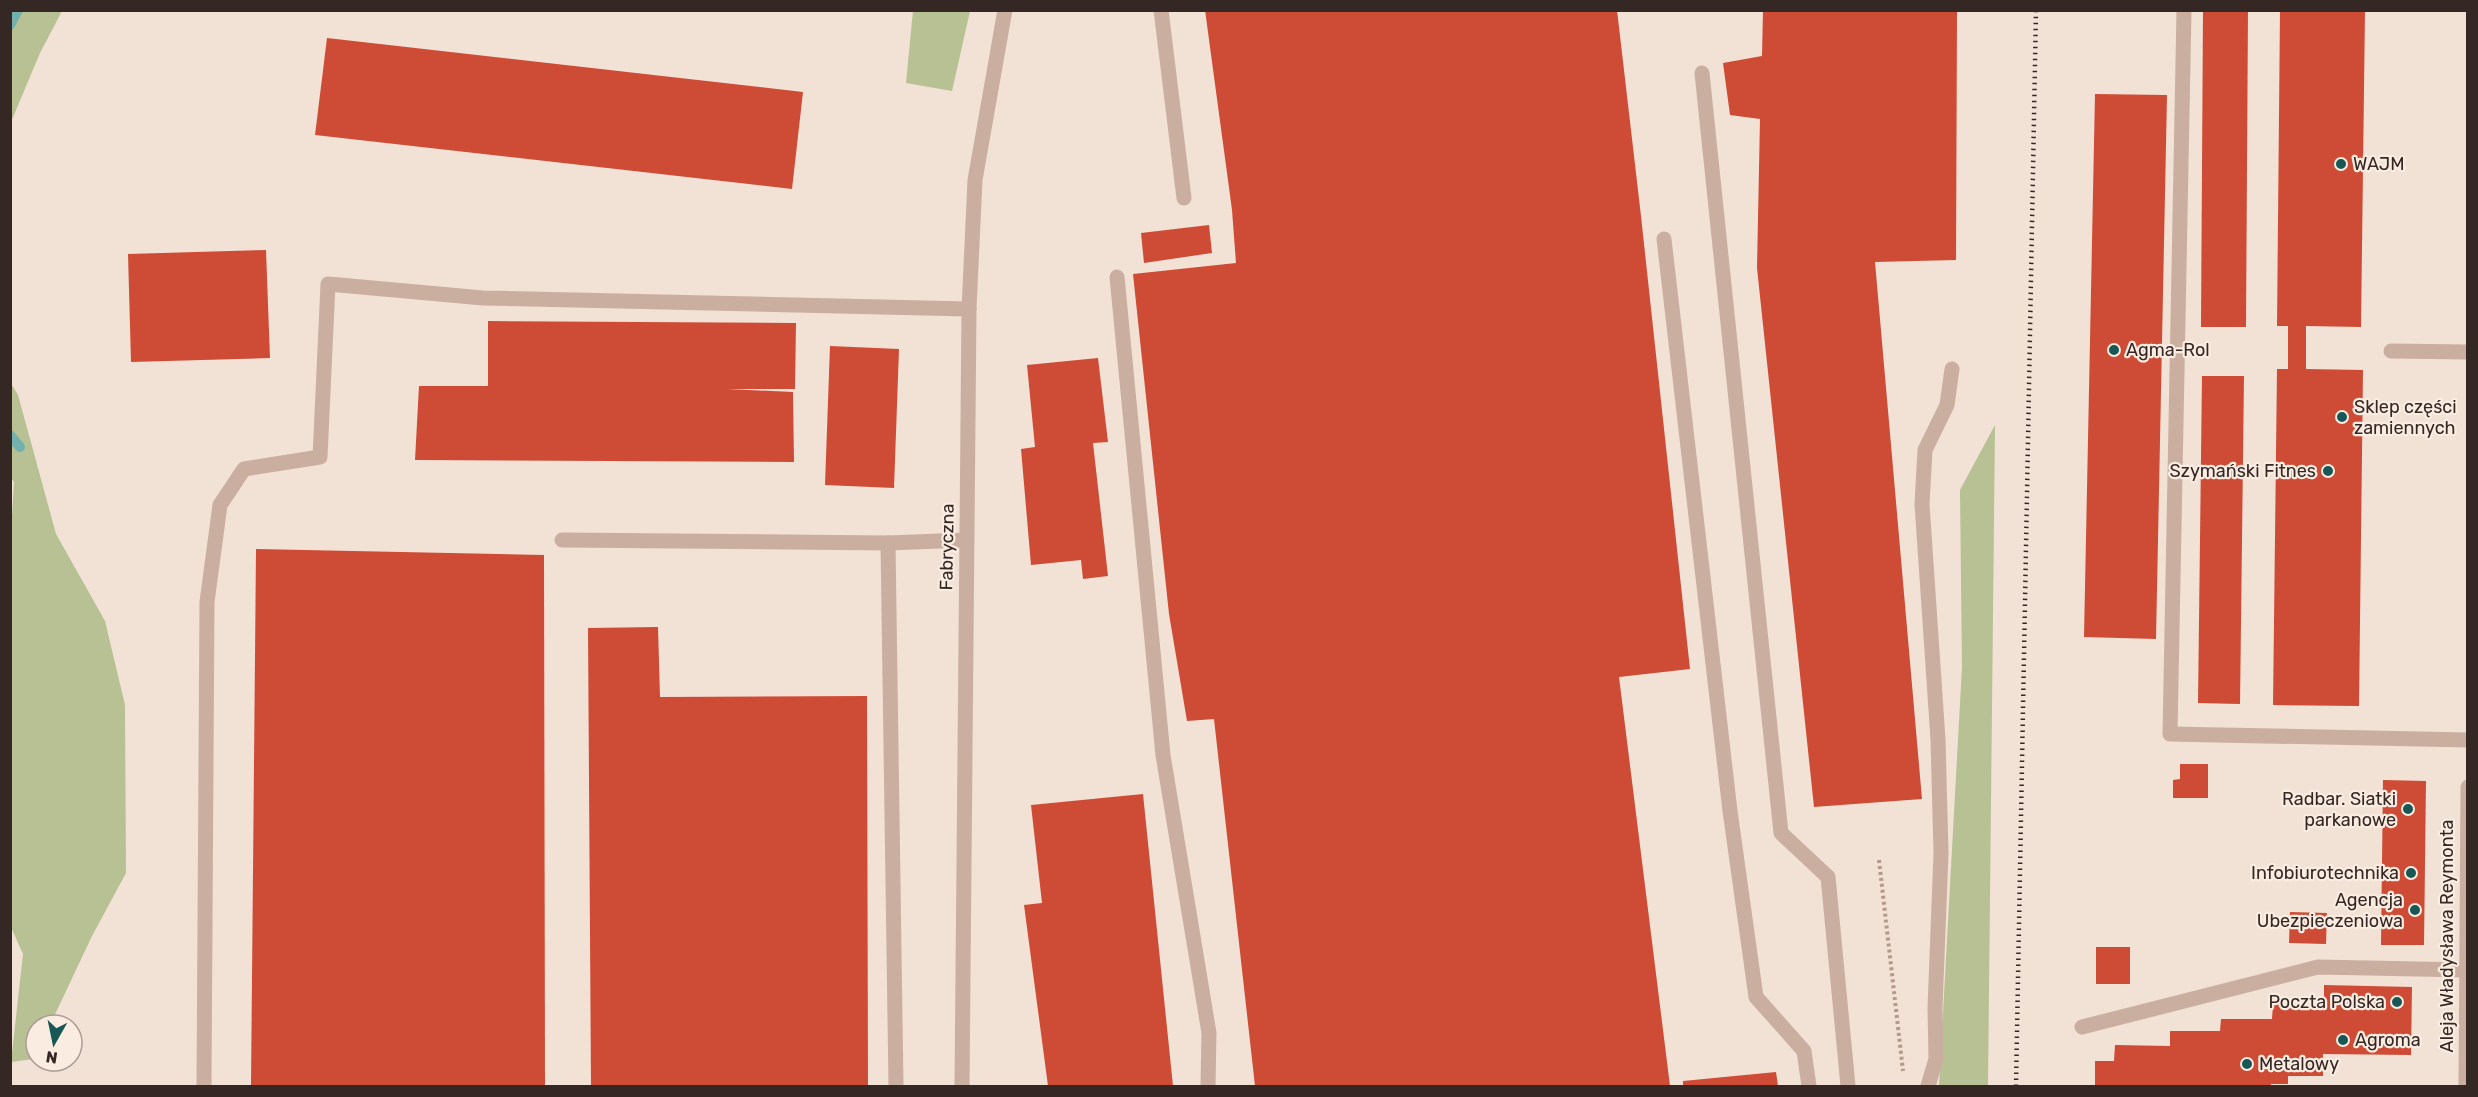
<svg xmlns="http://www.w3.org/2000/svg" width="2478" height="1097" viewBox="0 0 2478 1097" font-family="Rubik,sans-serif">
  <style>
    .green { fill: #b7c194 }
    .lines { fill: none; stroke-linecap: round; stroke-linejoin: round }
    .stream { stroke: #72b1ad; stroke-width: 10 }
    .building { fill: #ce4c36 }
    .path { stroke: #b6998b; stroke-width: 4; stroke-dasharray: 3 3; stroke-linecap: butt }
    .minor { stroke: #caafa0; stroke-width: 15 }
    .rail { stroke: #342724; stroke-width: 4.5; stroke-dasharray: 1.5 4.5; stroke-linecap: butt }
    .poi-dot { fill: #175755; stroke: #faece1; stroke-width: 2 }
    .labels { text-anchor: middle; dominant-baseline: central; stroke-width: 4.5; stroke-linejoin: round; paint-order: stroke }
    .poi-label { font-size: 18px; fill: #342724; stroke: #faece1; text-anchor: start }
    .street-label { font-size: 18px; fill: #342724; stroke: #faece1 }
  </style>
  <rect width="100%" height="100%" fill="#f2e1d5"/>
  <g class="green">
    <polygon points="11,10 62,11 40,53 11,122"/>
    <polygon points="913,11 970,11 952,91 906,83"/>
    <polygon points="10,382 18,395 56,534 105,621 125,705 126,873 92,936 50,1025 36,1025 36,1055 34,1059 11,1062 23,954 10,925 10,549 14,482 10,477"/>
    <polygon points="1995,425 1988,1086 1939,1086 1962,667 1960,490"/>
  </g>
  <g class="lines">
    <g class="stream">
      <polyline points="10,25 18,10"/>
      <polyline points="10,435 20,447"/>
    </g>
  </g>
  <g class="building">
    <polygon points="1205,10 1617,10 1641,216 1690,669 1619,677 1670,1086 1255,1086 1214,719 1187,721 1169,614 1133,274 1236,263 1232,210"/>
    <polygon points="1763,10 1957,10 1956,260 1875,262 1922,799 1814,807 1757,268 1760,119 1730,115 1723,63 1762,56"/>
    <polygon points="2203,10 2248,10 2246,327 2201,327"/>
    <polygon points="2280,10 2365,10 2361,327 2306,326 2306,369 2363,370 2359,706 2273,705 2277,369 2288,369 2288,326 2277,326"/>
    <polygon points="327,38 803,92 792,189 315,135"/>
    <polygon points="2095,94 2167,95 2156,639 2084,637"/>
    <polygon points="1209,225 1212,253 1144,263 1141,233"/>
    <polygon points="266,250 270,358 131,362 128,254"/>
    <polygon points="488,321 796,323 795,389 727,389 793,392 794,462 415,460 419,386 488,386"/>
    <polygon points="830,346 899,349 894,488 825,485"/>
    <polygon points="1098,358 1108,442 1093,443 1108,576 1083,579 1081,560 1031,565 1021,449 1035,447 1027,365"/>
    <polygon points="2202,376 2244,376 2240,704 2198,703"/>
    <polygon points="256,549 544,555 545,1086 251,1086"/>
    <polygon points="658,627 660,697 867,696 868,1086 591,1086 588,628"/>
    <polygon points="2180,764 2208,764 2208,798 2173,798 2173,780 2180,779"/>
    <polygon points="2383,780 2426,781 2424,945 2381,945"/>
    <polygon points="1143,794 1173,1086 1048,1086 1024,905 1042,903 1031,805"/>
    <polygon points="2290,912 2327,913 2326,944 2289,943"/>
    <rect x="2096" y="947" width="34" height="37"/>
    <polygon points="2324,985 2412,987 2411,1055 2323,1054 2323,1076 2288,1076 2288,1084 2271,1084 2271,1086 2095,1086 2095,1061 2114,1061 2115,1045 2170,1046 2170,1031 2220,1031 2221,1019 2272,1019 2273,1004 2324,1005"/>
    <polygon points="1776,1072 1778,1086 1683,1086 1683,1081"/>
  </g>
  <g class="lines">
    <polyline class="path" points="1879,860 1903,1071"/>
    <g class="minor">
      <polyline points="1161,10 1184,198"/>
      <polyline points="2184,10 2170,734 2468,740"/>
      <polyline points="1702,73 1781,833 1828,877 1848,1086"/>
      <polyline points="1664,239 1730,811 1756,997 1804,1051 1809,1086"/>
      <polyline points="1117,277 1163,755 1209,1033 1208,1086"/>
      <polyline points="2391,351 2468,352"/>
      <polyline points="562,540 888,543 966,540"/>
      <polyline points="888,543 896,1086"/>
      <polyline points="2082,1027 2318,967 2467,970"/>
      <polyline points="204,1086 207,602 220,505 244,469 320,457 328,284 483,298 969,309"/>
      <polyline points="962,1086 969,309 975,180 1005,10"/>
      <polyline points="1928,1086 1936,1059 1935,1008 1941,853 1938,739 1922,504 1925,450 1947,405 1952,369"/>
      <polyline points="2466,1086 2468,787"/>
    </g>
    <polyline class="rail" points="2016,1086 2036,10"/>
  </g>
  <g class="poi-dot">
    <circle cx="2341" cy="164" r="6"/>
    <circle cx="2114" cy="350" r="6"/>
    <circle cx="2342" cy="417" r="6"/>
    <circle cx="2328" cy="471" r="6"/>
    <circle cx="2408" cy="809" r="6"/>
    <circle cx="2411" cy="873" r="6"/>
    <circle cx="2415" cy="910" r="6"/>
    <circle cx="2397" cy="1002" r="6"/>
    <circle cx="2343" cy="1040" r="6"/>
    <circle cx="2247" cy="1064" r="6"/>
  </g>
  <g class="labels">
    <g class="poi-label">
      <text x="2353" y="164">WAJM</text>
      <text x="2126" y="350">Agma-Rol</text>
      <text x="2354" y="407">Sklep części<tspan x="2354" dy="21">zamiennych</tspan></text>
      <text x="2316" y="471" text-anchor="end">Szymański Fitnes</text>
      <text x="2396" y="799" text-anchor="end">Radbar. Siatki<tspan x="2396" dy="21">parkanowe</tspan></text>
      <text x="2399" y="873" text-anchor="end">Infobiurotechnika</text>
      <text x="2403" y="900" text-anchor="end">Agencja<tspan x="2403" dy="21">Ubezpieczeniowa</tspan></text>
      <text x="2385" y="1002" text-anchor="end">Poczta Polska</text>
      <text x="2355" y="1040">Agroma</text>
      <text x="2259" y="1064">Metalowy</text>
    </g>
    <g class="street-label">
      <text transform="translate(947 547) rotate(-89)">Fabryczna</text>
      <text transform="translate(2447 936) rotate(-90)">Aleja Władysława Reymonta</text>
    </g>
  </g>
  <rect width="2478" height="1097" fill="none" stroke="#342724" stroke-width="24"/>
  <g transform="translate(54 1043) rotate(189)"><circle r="28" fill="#faece1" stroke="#ab9d95" stroke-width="1.5"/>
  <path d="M0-4.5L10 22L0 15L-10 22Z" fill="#175755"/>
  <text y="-9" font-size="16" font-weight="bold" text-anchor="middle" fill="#342724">N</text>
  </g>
</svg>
